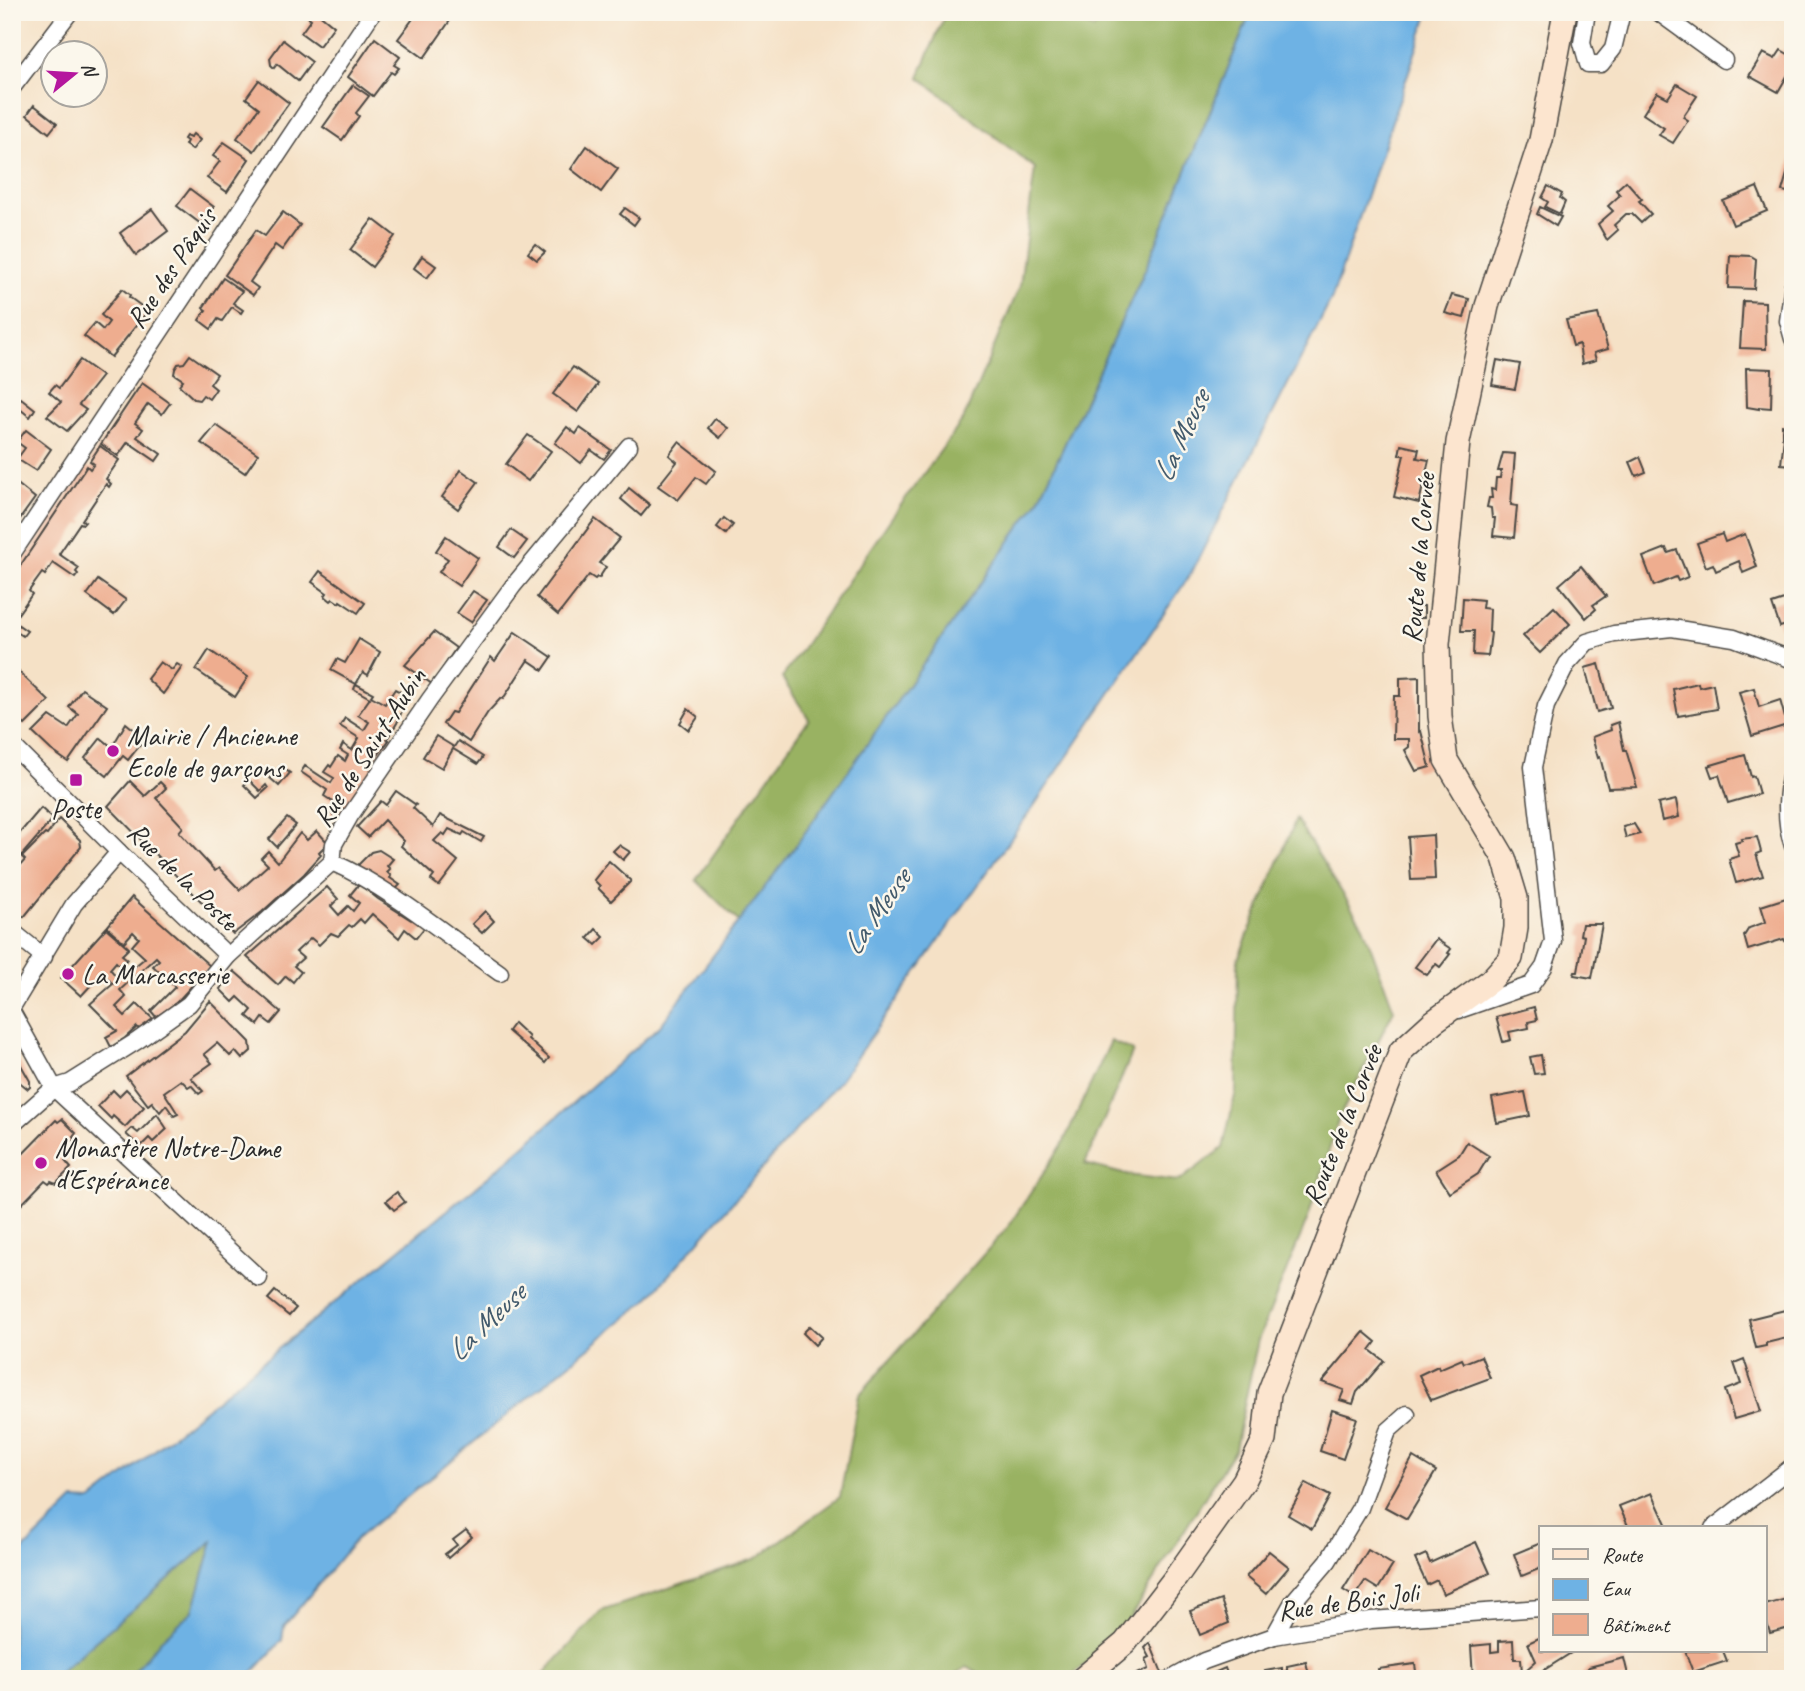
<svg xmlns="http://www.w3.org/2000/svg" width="1805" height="1691" viewBox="0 0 1805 1691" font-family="Caveat,sans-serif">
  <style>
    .forest { fill: #99b262; stroke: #626e46; stroke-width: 2 }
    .water { fill: #6eb2e4; stroke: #4c6e88; stroke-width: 2 }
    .building { fill: #eead8f }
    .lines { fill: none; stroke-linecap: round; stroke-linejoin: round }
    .street-casing { stroke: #494642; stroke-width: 19 }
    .secondary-casing { stroke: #494642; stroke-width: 26 }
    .street { stroke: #fff; stroke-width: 16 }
    .secondary { stroke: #fce5cf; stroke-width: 23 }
    .poi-dot { fill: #b5179e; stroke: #fbf7ec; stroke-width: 2.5 }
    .labels { text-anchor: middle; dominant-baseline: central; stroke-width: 5; stroke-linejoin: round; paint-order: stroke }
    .street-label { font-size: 28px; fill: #2b2b2b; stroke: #fbf7ec }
    .poi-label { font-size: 28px; fill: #2b2b2b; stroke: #fbf7ec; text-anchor: start }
    .water-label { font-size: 30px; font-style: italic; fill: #425a6c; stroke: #fbf7ec }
  </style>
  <rect width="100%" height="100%" fill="#fbf7ec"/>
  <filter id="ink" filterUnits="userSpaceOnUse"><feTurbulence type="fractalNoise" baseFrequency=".0143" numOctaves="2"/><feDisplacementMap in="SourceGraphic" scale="14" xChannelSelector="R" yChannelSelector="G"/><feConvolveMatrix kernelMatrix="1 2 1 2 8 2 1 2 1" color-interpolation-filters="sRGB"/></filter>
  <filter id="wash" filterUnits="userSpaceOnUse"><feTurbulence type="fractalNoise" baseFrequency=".00686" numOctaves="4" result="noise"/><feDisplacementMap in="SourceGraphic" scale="28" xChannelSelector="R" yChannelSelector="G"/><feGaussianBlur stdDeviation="1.57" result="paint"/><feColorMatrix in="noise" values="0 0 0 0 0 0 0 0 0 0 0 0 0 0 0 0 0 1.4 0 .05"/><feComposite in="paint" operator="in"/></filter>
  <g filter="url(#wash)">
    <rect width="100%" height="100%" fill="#f5e1c6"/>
    <g class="forest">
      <polygon points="946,12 1067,12 1094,29 1102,12 1251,12 1146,268 1039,500 792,851 739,922 696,880 809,719 782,678 892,517 963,420 1020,286 1035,168 919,77"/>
      <polygon points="1296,819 1363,926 1394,1010 1339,1118 1308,1218 1258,1340 1235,1449 1118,1637 1072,1675 1053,1672 1043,1679 988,1679 967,1667 948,1679 539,1679 601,1611 757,1558 840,1497 859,1395 1008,1227 1062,1145 1111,1041 1133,1051 1085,1164 1127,1175 1179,1181 1223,1148 1236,1091 1238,959"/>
      <polygon points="214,1540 193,1611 169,1633 129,1679 51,1679"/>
    </g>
    <polygon class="water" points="1251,12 1429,12 1332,298 1190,575 1034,806 841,1079 646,1301 357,1538 284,1626 282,1640 247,1679 128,1679 161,1640 193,1611 213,1541 51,1679 12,1679 12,1561 74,1500 91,1501 127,1473 500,1167 660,1026 792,851 1039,500 1146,268"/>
    <g id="blocks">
      <g class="building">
        <polygon points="307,12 317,12 334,26 319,46 301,33 311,19 306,15"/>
        <polygon points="456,12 424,58 398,39 418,12"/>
        <polygon points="375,38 400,57 394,65 399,68 394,74 391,72 373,96 348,77"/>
        <polygon points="283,40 312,62 298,81 277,64 274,68 271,65 270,58"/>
        <polygon points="1781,50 1793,57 1793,72 1790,71 1778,92 1749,76 1763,53 1775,59"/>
        <polygon points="259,80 289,103 254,151 237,138 259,108 246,98"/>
        <polygon points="1677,84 1697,96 1683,117 1688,120 1673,143 1659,135 1664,128 1643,114 1657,92 1668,98"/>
        <polygon points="353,85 369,96 356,113 359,116 342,140 323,127"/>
        <polygon points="34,105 57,123 49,133 27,115"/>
        <polygon points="193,134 200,140 192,150 185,145 187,141 184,139 186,136 190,138"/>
        <polygon points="224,142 249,159 227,192 207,178 220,161 213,156"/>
        <polygon points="587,146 618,169 601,192 571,169"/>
        <polygon points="1792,157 1793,157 1793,193 1782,191"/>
        <polygon points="1626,181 1642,199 1639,201 1651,214 1641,223 1632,214 1626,214 1614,225 1618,230 1607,240 1598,224 1613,211 1608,206 1620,195 1616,190"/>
        <polygon points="1548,186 1562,194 1560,198 1565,202 1560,214 1545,207 1548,202 1542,198"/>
        <polygon points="1757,187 1767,211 1733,225 1723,201"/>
        <polygon points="190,189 214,207 201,224 177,206"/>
        <polygon points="1540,207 1561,217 1556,226 1537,214"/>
        <polygon points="625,208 639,218 634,225 620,214"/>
        <polygon points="152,209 168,231 136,255 120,233"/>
        <polygon points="283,212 300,225 282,250 275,245 250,282 258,288 253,295 225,275 256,230 265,236"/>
        <polygon points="373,219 395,236 372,267 350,250"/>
        <polygon points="535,244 545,252 537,260 528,253"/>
        <polygon points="1730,255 1751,256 1756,259 1754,289 1728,288"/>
        <polygon points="422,256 436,266 427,278 414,268"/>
        <polygon points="223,278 242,291 233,303 243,310 241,313 232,307 222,321 218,319 211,329 199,320 206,310 203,308"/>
        <polygon points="122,289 130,295 129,297 148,311 111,357 84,336 95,323 103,330 109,322 101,315"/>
        <polygon points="1452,295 1469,299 1464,318 1445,313"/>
        <polygon points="1743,301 1765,302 1766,349 1740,348"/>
        <polygon points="1598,314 1608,349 1594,353 1596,360 1582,364 1579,344 1573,346 1566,320"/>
        <polygon points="190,355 217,374 210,384 216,389 209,399 203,395 199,400 194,399 179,385 183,380 174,374 175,369 178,364 184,363"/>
        <polygon points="80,360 102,376 79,405 86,410 67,431 47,416 61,402 49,392 55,385 59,388"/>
        <polygon points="1497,360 1520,364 1515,389 1492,385"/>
        <polygon points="573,367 598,384 578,412 553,394"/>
        <polygon points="1746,368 1772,369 1771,408 1759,407 1759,409 1747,407"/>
        <polygon points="142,383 170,403 162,414 148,404 135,423 143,429 137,437 161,454 156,461 128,442 118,456 101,444"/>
        <polygon points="21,398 35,409 30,417 15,405"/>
        <polygon points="715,419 728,428 720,438 708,428"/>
        <polygon points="216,425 258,454 245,473 201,443"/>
        <polygon points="1782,425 1793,426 1793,465 1781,464 1784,438 1782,437"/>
        <polygon points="567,427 576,434 580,428 611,450 604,459 591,450 581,463 555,443"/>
        <polygon points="26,430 51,449 36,471 17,459 25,448 17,442"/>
        <polygon points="528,435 551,451 528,481 506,464"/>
        <polygon points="679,442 716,471 706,484 696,477 678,500 658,486 677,462 669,455"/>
        <polygon points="1401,445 1419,449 1417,458 1429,460 1419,503 1394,497 1404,455 1399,455"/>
        <polygon points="100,446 119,460 106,479 111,484 109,487 106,484 82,520 85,522 83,524 80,523 59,554 79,568 76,572 78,574 75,578 53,563 45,575 42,573 29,591 32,594 13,621 27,631 23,636 12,629 12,578 87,466 90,469 94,464 90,461"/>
        <polygon points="1503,453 1515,454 1511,505 1517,506 1514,538 1493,536 1495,518 1492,518 1491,508 1487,507 1489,498 1492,498 1491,489 1495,490 1496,478 1500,478 1501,471 1498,471"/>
        <polygon points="1640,457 1646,472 1636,476 1630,462"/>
        <polygon points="461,470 478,482 458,509 442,497"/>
        <polygon points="15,482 35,498 12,530 12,485"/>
        <polygon points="629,488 650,505 641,516 621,499"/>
        <polygon points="724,518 733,525 726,534 717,527"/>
        <polygon points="595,519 620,538 599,563 606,567 599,578 597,577 595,579 589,575 558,615 537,597"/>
        <polygon points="511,530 527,541 514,558 499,547"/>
        <polygon points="1722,534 1725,542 1745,534 1757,567 1743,573 1739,561 1716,571 1713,564 1706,567 1697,543"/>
        <polygon points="446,536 478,558 459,586 439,572 448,559 436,551"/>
        <polygon points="1666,548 1668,553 1677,550 1688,577 1678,581 1676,577 1654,586 1643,557"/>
        <polygon points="1581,566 1606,596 1593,605 1596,609 1586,618 1559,585"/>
        <polygon points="320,571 365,603 358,613 340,601 339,603 333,599 331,601 325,596 327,593 312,582"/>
        <polygon points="98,580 126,600 114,615 87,595"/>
        <polygon points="473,591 487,600 471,622 457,613"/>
        <polygon points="1793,597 1793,623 1780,627 1772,604"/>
        <polygon points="1463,598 1483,600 1482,608 1490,609 1489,632 1491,633 1488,656 1473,655 1474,631 1461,631"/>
        <polygon points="1415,606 1424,606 1424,618 1414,618"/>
        <polygon points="1554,607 1570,624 1540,653 1523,636"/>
        <polygon points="434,632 456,648 432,684 405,665"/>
        <polygon points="515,632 552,657 543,670 528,660 503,699 501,698 488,712 469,742 443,724 451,712 455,713 491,657 495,661"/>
        <polygon points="359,639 380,652 368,675 363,672 356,684 373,693 371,696 385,704 395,689 406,695 407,699 397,723 387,739 389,740 373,762 377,765 341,820 329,812 335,803 324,796 327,790 301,772 305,766 331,783 334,778 324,772 329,765 331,767 338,756 345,761 348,755 340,750 343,744 352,750 359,738 340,726 345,718 364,730 369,722 358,715 370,698 354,689 356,684 331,670 337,659 345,663"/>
        <polygon points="209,650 248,677 235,697 196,670"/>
        <polygon points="160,662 172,670 177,664 182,667 163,694 147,679"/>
        <polygon points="1599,664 1611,708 1597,712 1585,668"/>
        <polygon points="19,672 49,701 25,725 12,713 12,680"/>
        <polygon points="1419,677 1419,732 1421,731 1430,767 1416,771 1405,750 1409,747 1409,739 1393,739 1394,696 1400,696 1400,678"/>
        <polygon points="1698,683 1699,687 1713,684 1717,709 1678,716 1673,689"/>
        <polygon points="1754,688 1759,707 1780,700 1787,725 1752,736 1739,692"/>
        <polygon points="82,689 107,706 68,762 51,750 33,733 50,716 68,728 78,714 69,707"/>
        <polygon points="688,709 698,717 689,730 680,723"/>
        <polygon points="1618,722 1624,750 1626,750 1637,787 1608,788 1600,757 1598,758 1592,737 1611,730 1610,725"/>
        <polygon points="126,723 145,739 128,760 123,756 107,776 85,758 101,738 112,747"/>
        <polygon points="436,736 454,747 458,741 483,757 478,764 453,749 442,768 423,757"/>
        <polygon points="1745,755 1751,777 1754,776 1759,794 1728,803 1719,775 1712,777 1708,766"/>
        <polygon points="280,766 290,773 279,786 270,778"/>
        <polygon points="249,780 260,791 266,785 268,788 257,798 244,785"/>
        <polygon points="130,781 145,796 160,782 166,788 156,798 183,827 179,832 215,871 219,868 240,890 268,865 261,858 268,851 278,862 300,833 307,840 317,831 328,843 319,852 321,855 304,874 262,912 233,934 108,806"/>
        <polygon points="396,791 416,805 413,808 433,827 440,815 484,837 481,842 464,832 462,835 449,829 445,835 442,833 434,841 458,861 439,886 431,880 434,876 401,846 404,841 384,820 368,837 357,827 381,801 386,805"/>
        <polygon points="1676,800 1679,817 1662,821 1658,804"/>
        <polygon points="41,808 53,819 21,856 12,848 12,842"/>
        <polygon points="287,818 296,825 277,847 269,839"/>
        <polygon points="59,819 80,840 81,847 24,917 12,907 12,875 25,860 22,857 45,834 47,835"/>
        <polygon points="1634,824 1640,834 1626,838 1623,827"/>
        <polygon points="1433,835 1435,879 1411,880 1408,837"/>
        <polygon points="1757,837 1761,852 1756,854 1763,876 1736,883 1729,859 1739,856 1735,843 1742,841 1741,839"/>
        <polygon points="619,845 630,852 623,860 613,851"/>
        <polygon points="379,850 393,859 387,866 390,869 387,872 391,876 390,878 400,885 393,892 355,868 371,852"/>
        <polygon points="609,861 631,881 611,901 598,888 600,886 594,880"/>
        <polygon points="359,884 378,899 411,920 413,917 425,927 416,938 405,929 399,938 372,914 364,923 360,919 352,927 349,925 338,936 331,933 319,945 311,938 296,952 303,958 294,966 301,972 293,982 286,976 278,985 247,957 327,887 338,899 331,906 339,915 348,906 353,911 359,903 350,895"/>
        <polygon points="132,897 210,966 176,1003 156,1017 151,1011 175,987 153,966 159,960 156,957 120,990 126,997 116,1007 125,1016 137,1004 153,1019 139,1029 137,1027 125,1038 111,1047 106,1037 117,1031 90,1004 113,984 102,973 81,996 61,978 106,928 129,948 122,955 127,959 121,967 116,962 110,969 116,976 125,967 129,971 145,958 132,946 139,938 133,932 124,942 107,927"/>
        <polygon points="1786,898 1793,920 1793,936 1785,941 1784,939 1748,950 1744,936 1749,928 1766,922 1761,906"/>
        <polygon points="485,911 494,921 482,933 472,924"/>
        <polygon points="1582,924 1602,924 1592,978 1574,975 1575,972 1578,972 1584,936 1580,935"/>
        <polygon points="596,929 604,937 596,945 588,938"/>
        <polygon points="1436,939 1451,949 1448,953 1450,954 1440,967 1436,964 1427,975 1415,967"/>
        <polygon points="234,971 281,1012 271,1024 263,1018 258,1025 247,1016 252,1010 238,997 233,1002 220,989"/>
        <polygon points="210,1001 250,1042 251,1051 242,1059 235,1051 230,1056 217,1043 204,1054 212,1063 191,1078 203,1091 199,1094 191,1085 188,1087 181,1080 164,1092 178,1114 174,1116 166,1105 160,1112 152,1102 148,1105 126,1076 185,1031"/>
        <polygon points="1534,1007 1537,1020 1528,1022 1529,1028 1509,1032 1511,1040 1503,1042 1496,1017"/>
        <polygon points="514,1023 529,1037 528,1039 549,1058 545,1063 508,1031"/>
        <polygon points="12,1049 30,1081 30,1087 28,1089 17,1080 12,1084"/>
        <polygon points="1541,1055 1544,1073 1534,1074 1530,1057"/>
        <polygon points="126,1089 144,1107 125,1127 113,1116 111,1119 98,1106 113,1090 119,1096"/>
        <polygon points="1525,1092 1530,1116 1497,1123 1492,1098"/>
        <polygon points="157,1114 167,1129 153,1142 149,1138 140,1147 126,1134 132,1128 138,1133"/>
        <polygon points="62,1119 76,1133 73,1137 75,1140 72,1143 73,1147 70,1150 65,1149 63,1151 69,1156 65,1161 71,1168 56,1183 51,1181 49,1183 45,1180 19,1207 12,1201 12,1165 56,1120 58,1122"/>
        <polygon points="1467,1142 1489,1156 1478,1174 1450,1192 1436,1170 1459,1155"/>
        <polygon points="397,1192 405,1202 394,1210 386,1201"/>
        <polygon points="275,1291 296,1308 289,1316 268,1299"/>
        <polygon points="1785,1310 1791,1337 1766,1343 1766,1346 1756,1348 1749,1319"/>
        <polygon points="810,1326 822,1337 815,1345 803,1333"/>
        <polygon points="1364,1332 1376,1342 1370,1350 1384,1361 1357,1392 1353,1404 1340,1400 1344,1390 1322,1382"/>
        <polygon points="1481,1356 1490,1378 1431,1400 1419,1375 1438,1366 1439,1369 1462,1359 1464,1363"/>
        <polygon points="1744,1359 1761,1411 1734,1419 1725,1390 1741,1384 1734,1363"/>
        <polygon points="1332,1410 1357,1418 1343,1459 1320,1451"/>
        <polygon points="1413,1457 1436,1471 1407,1519 1385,1507"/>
        <polygon points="1306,1483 1330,1496 1312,1529 1288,1515"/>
        <polygon points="1652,1493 1668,1528 1629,1528 1619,1506"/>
        <polygon points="466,1530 472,1537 448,1558 445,1554 457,1545 453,1540"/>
        <polygon points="1476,1542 1490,1573 1443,1594 1437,1580 1427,1585 1415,1559 1426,1554 1430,1563"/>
        <polygon points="1541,1543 1541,1568 1522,1576 1514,1554"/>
        <polygon points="1368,1550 1393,1565 1378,1589 1365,1581 1354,1597 1343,1590"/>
        <polygon points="1269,1551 1289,1567 1266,1594 1246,1577"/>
        <polygon points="1793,1597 1793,1627 1770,1633 1765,1616 1765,1605"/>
        <polygon points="1221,1600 1229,1623 1200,1635 1190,1611"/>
        <polygon points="1541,1637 1541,1651 1574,1651 1533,1677 1526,1670 1536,1661 1528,1643"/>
        <polygon points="1513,1640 1514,1659 1521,1659 1522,1673 1491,1676 1491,1679 1473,1679 1471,1646 1491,1644 1491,1652 1499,1651 1499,1641"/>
        <polygon points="1150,1643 1162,1673 1151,1679 1126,1679 1149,1669 1146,1659 1150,1657 1145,1648"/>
        <polygon points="1685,1651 1723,1651 1727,1661 1693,1672"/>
        <polygon points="1624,1658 1629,1679 1582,1679 1582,1675 1589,1667"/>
        <polygon points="1306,1662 1310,1679 1267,1679 1265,1671 1282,1668 1282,1672 1287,1671 1287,1666"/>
        <polygon points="1415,1664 1417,1679 1379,1679 1378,1669"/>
        <polygon points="1225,1668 1229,1679 1200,1679"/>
        <polygon points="1349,1672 1350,1679 1322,1679 1322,1675"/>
      </g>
    </g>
  </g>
  <g filter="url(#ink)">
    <use href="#blocks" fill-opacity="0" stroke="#494642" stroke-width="2"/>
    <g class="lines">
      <defs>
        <g id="street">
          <polyline points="1587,12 1582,43 1588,64 1601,64 1613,49 1622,12"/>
          <polyline points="1658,12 1724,60"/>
          <polyline points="12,88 70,12"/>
          <polyline points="1793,284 1788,321 1793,339"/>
          <polyline points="12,554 373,12"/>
          <polyline points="12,745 119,852 228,956"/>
          <path d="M1793,766c-7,24 -9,56 0,80"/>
          <path d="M332,862c60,27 114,73 168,111"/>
          <polyline points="12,931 44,957"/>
          <polyline points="12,1007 74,904 119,852"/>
          <polyline points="1459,1010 1531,985 1544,967 1553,941 1533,767 1546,706 1567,664 1587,642 1614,634 1672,628 1734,638 1793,660"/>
          <polyline points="12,1012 54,1088 259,1278"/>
          <polyline points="12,1125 54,1088 70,1083 137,1041 189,1004 228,956 332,862 334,844 350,816 430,699 513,586 629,446"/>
          <polyline points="1713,1528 1793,1466"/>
          <polyline points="1274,1636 1293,1602 1328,1561 1360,1508 1388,1431 1407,1414"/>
          <polyline points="1171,1679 1204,1661 1274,1636 1371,1620 1541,1608"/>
        </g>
        <polyline id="secondary" points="1082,1679 1125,1643 1176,1577 1244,1481 1264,1440 1269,1393 1401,1051 1433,1022 1490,981 1511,958 1516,928 1516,898 1504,858 1446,760 1440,716 1438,644 1458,442 1487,306 1541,140 1565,12"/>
      </defs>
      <use href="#street" class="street-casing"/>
      <use href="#secondary" class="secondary-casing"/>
      <use href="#street" class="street"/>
      <use href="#secondary" class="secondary"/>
    </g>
  </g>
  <g class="poi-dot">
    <circle cx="113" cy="751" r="7"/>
    <rect x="69" y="773" width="14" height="14" rx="3.5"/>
    <circle cx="68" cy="974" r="7"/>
    <circle cx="41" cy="1163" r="7"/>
  </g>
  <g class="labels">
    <g class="street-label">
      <text transform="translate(171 268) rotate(-56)">Rue des Pâquis</text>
      <text transform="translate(1418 558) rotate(-85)">Route de la Corvée</text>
      <text transform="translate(369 747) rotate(-57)">Rue de Saint-Aubin</text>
      <text transform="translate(183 876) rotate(44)">Rue de la Poste</text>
      <text transform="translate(1342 1125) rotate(-68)">Route de la Corvée</text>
      <text transform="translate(1348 1601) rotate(-8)">Rue de Bois Joli</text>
    </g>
    <g class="poi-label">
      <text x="127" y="735">Mairie / Ancienne<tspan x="127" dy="32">Ecole de garçons</tspan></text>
      <text x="76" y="808" text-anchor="middle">Poste</text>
      <text x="82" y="974">La Marcasserie</text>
      <text x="55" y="1147">Monastère Notre-Dame<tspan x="55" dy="32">d'Espérance</tspan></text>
    </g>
    <g class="water-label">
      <text transform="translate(1181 436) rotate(-65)">La Meuse</text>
      <text transform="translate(876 912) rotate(-55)">La Meuse</text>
      <text transform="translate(486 1322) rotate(-44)">La Meuse</text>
    </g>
  </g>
  <rect width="1805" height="1691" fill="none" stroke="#fbf7ec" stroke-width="42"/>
  <rect x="1539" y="1526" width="228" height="126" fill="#fbf7ec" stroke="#a8a59f" stroke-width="2"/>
  <rect x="1553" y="1549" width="35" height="10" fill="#fce5cf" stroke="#a8a59f" stroke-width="2"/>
  <text x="1602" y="1562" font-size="21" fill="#2b2b2b">Route</text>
  <rect x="1553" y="1579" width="35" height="21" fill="#6eb2e4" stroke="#a8a59f" stroke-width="2"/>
  <text x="1602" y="1596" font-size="21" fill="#2b2b2b">Eau</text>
  <rect x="1553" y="1614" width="35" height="21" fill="#eead8f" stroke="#a8a59f" stroke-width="2"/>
  <text x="1602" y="1632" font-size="21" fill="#2b2b2b">Bâtiment</text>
  <g transform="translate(74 74) rotate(72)"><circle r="33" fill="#fbf7ec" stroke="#a8a59f" stroke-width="2"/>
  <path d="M0-5L12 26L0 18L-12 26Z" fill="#b5179e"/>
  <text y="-10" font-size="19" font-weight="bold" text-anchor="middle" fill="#2b2b2b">N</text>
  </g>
</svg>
